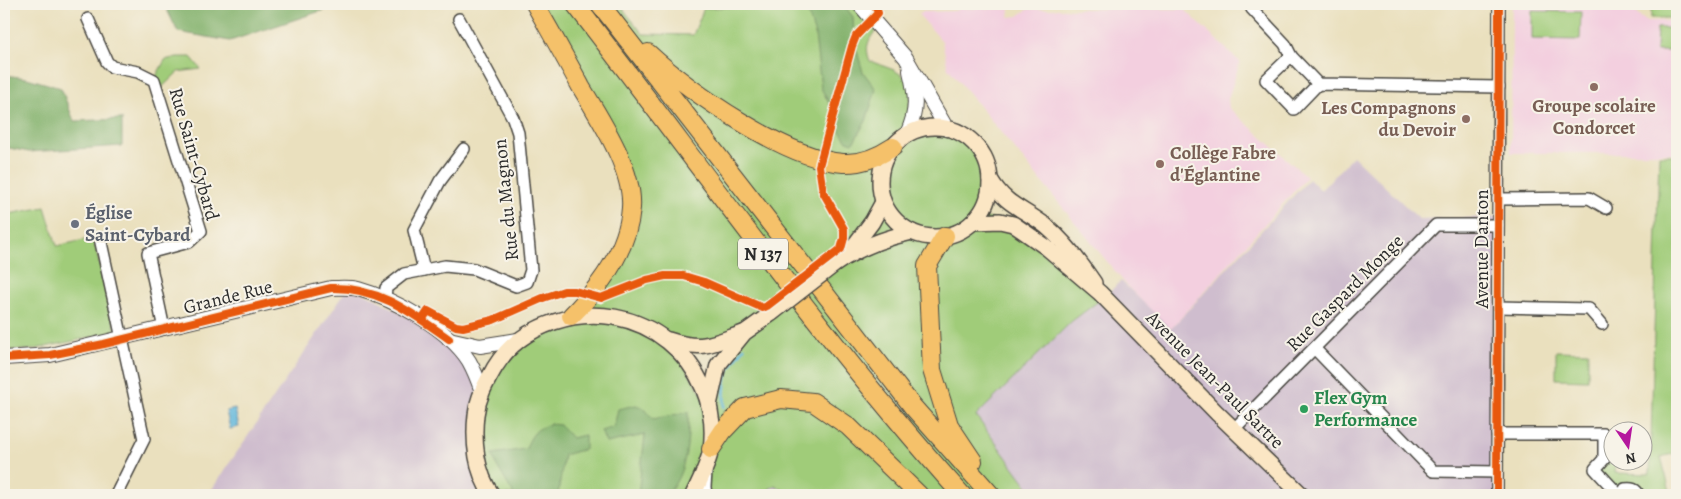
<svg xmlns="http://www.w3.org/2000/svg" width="1681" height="499" viewBox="0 0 1681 499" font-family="Alegreya,serif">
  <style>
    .built { fill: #f3cfdf }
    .industrial { fill: #cfbdce }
    .green { fill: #a0cc79; stroke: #667c52; fill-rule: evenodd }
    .forest { fill: #80b069; stroke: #566e4a }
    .water { fill: #5db5da; stroke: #447082 }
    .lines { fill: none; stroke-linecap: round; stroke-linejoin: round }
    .stream { stroke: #5db5da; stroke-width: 3 }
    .minor-casing { stroke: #484641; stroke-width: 14 }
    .tertiary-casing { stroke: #484641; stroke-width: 16 }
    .secondary-casing { stroke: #484641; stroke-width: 18 }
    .trunk-casing { stroke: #484641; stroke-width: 20 }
    .minor { stroke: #fff; stroke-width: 11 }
    .tertiary { stroke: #fff; stroke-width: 14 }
    .secondary { stroke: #fbe6c4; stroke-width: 15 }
    .trunk { stroke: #f5c16b; stroke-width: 18 }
    .secondary-bridge-casing { stroke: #484641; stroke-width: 18; stroke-linecap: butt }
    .secondary-bridge { stroke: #fbe6c4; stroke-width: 15 }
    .cycleway-casing { stroke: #f7f3e8; stroke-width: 11 }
    .cycleway { stroke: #e8590c; stroke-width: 8 }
    .education-dot { fill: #8d6e63; stroke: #f7f3e8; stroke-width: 2 }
    .worship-dot { fill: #6b7280; stroke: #f7f3e8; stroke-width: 2 }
    .leisure-dot { fill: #2e9e5b; stroke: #f7f3e8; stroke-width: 2 }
    .labels { text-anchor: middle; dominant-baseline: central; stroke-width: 4; stroke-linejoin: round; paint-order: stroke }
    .shield { fill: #f7f3e8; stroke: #686764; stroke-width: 1 }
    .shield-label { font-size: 18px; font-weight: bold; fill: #2b2b2b }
    .education-label { font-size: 19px; font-weight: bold; fill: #785e54; stroke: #f7f3e8 }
    .street-label { font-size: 19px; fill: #2b2b2b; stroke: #f7f3e8 }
    .worship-label { font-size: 19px; font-weight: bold; fill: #5b616d; stroke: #f7f3e8; text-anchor: start }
    .leisure-label { font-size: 19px; font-weight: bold; fill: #27864d; stroke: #f7f3e8; text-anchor: start }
  </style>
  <rect width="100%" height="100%" fill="#f7f3e8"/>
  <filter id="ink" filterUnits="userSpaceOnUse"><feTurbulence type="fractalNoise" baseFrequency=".02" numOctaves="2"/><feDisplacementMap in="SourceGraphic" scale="10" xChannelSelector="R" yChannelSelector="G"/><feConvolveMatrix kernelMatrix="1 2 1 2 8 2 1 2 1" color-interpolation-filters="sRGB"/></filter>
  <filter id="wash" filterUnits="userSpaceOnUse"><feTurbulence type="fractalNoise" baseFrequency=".0096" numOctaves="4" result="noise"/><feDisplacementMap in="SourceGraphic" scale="20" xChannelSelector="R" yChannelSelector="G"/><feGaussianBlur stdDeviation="1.12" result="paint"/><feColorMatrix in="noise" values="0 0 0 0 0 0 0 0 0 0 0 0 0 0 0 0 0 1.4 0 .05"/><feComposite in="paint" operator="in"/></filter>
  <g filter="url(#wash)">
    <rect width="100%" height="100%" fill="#eae0be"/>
    <g class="built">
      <polygon points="1512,4 1624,5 1646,21 1677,21 1677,153 1511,153"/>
      <polygon points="958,8 1010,9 1009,17 1018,16 1028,9 1184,9 1240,62 1228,99 1229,108 1307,177 1170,330 1128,287 948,68 942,41 919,15 923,12 953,11 958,10"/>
    </g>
    <g class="industrial">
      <polygon points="1353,156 1419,219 1498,217 1497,495 1034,495 975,416 1072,321 1104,297 1121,281 1171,329 1309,179 1321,190"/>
      <polygon points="344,288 356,288 449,339 481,389 492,495 208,495 343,295"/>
      <polygon points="775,485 791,495 745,495"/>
    </g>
    <g class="green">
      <path d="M534,4h85l24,30 50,1 11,-27 29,-1v-3h125l21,23c-10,11 -15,19 -9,34l24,9 18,12 -5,52c8,-2 18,-6 26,-7 49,-3 70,52 46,89l21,5 104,76 -32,24 -96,95 58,79h-243l-16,-10 -14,10h-269l-18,-65 28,-74 69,-40 50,-66 5,-74zM744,334l-26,31 -10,39 -39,-64 35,7z"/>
      <rect x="1651" y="4" width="26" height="14"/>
      <polygon points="1532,11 1581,12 1580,40 1532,39"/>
      <polygon points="1657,28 1677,28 1677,51 1656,51"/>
      <polygon points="177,57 191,57 201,69 178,72 158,91 154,80 165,60"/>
      <polygon points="1659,155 1677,155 1677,453 1661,457 1671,495 1619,495 1595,469 1604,459 1613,458 1614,462 1616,462 1615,473 1650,474"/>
      <polygon points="45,207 57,246 93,238 116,332 31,350 4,350 4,215"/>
      <polygon points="1556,351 1588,352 1588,380 1556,379"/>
    </g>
    <g class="forest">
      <polygon points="164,4 342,4 230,41 178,32"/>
      <polygon points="805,4 843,4 853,17 854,41 863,72 876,89 866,121 853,143 847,141 838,128 832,109 821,88 815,35"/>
      <polygon points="4,75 27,78 61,88 74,121 122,119 122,146 29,152 4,147"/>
      <path d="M636,405l8,3 9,11 35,-7c1,30 -1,59 -21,83h-29l7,-60 -39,8 -5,-12 13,-4 4,-18z"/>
      <path d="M550,424l10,1 12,13 13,-3v14l-21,6 -6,40h-44l-17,-29 -4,-12 33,-5c4,-13 10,-21 24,-25z"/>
    </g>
    <polygon class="water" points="235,409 239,427 230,429 226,411"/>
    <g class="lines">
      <path class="stream" d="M724,407c0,-30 0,-35 20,-59"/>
    </g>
  </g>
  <g filter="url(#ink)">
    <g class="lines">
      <defs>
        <g id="minor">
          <polyline points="1250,4 1252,9 1285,44 1291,56"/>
          <polyline points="88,19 107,62 112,67 138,72 154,80 201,231 189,242 148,253 164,329"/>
          <polyline points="1318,84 1294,109 1266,80 1291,56 1318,84 1499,87"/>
          <polyline points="1498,199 1589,198 1606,208"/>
          <polyline points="100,238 144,439 116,495"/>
          <polyline points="424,270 414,230 440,181 464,149"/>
          <polyline points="385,298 386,288 404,274 445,266 474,269 516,286 527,282 531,270 518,133 513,118 459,19"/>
          <polyline points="1498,307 1589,309 1602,324"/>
          <polyline points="1315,349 1433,471 1497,472"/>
          <polyline points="1234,429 1436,225 1498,225"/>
          <polyline points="1497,434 1604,434 1604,459 1595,469 1619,495"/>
          <polyline points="706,495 705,487 706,472"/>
          <polyline points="1497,495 1499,4"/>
          <path d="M1623,495l2,-6c6,-1 12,0 13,6"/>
        </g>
        <g id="tertiary">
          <polyline points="859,4 906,58 947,129"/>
          <path d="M907,134c11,-24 9,-38 3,-63"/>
          <polyline points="449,339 480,346 518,340"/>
          <path d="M4,358l46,-3 281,-67c9,0 19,-1 27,1 36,10 91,40 111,72 5,9 9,19 12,28"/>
        </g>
        <g id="secondary">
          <circle cx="935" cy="182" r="55"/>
          <path d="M990,179c16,27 33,29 56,47 19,16 34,36 48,57"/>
          <polyline points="973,222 1000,221 1013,224 1046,247 1100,293 1217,413 1302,495"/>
          <polyline points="848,254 872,222 883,202"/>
          <path d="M835,264c23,-16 50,-26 77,-32"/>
          <path d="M669,340c33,11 43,4 74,-7"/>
          <polyline points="709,405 718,365 744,333 772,313"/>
          <path d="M492,495c-16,-22 -19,-54 -16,-80 2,-19 10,-32 19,-48 14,-23 35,-37 59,-45 83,-29 169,39 157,127 -3,17 -11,31 -18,46"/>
        </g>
        <g id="trunk">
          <path d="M535,4c15,27 31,55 46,83 19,32 53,83 50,121 -3,42 -31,79 -60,108"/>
          <path d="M575,4c128,165 248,336 387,491"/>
          <polyline points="600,4 913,407 991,495"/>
          <path d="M648,53c42,39 138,106 195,110 19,1 35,-6 50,-16"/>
          <polyline points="945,236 927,266 932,370 949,425 973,461"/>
          <polyline points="711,449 723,431 745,408 781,399 813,402 848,426 919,495"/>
        </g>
      </defs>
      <use href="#minor" class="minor-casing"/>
      <use href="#tertiary" class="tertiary-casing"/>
      <use href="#secondary" class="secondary-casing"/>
      <use href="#trunk" class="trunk-casing"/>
      <use href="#minor" class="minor"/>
      <use href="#tertiary" class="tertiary"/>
      <use href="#secondary" class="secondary"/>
      <use href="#trunk" class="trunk"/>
      <defs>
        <polyline id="secondary-bridge" points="772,313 835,264"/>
      </defs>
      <use href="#secondary-bridge" class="secondary-bridge-casing"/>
      <use href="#secondary-bridge" class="secondary-bridge"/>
      <defs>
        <g id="cycleway">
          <polyline points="422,320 428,311 456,326 463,327 493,320 543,298 564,291 575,291 601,298 647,280 665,276 684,276 704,282 763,308 767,306 841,249 844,238 844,229 823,192 819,166 852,46 856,36 878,13 875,4"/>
          <path d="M4,358l46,-3 54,-11 227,-56c48,-1 81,25 118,51"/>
          <polyline points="1497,495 1499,4"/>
        </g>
      </defs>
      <use href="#cycleway" class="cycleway-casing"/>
      <use href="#cycleway" class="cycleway"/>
    </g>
  </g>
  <g class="education-dot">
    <circle cx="1594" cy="87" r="5"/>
    <circle cx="1466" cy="119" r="5"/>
    <circle cx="1160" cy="164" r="5"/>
  </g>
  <circle class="worship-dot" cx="75" cy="224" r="5"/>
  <circle class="leisure-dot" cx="1304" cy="409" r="5"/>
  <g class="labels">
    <rect class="shield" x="738" y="238.5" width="50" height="31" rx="4"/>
    <g class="shield-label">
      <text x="763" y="254">N 137</text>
    </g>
    <g class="education-label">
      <text x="1594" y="106">Groupe scolaire<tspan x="1594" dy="22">Condorcet</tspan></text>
      <text x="1456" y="108" text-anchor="end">Les Compagnons<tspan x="1456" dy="22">du Devoir</tspan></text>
      <text x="1170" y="153" text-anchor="start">Collège Fabre<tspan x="1170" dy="22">d'Églantine</tspan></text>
    </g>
    <g class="street-label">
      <text transform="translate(194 154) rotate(74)">Rue Saint-Cybard</text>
      <text transform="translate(506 200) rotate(-96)">Rue du Magnon</text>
      <text transform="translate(1482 249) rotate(-90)">Avenue Danton</text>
      <text transform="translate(1345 293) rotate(-45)">Rue Gaspard Monge</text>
      <text transform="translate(228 297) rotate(-14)">Grande Rue</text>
      <text transform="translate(1215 380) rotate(45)">Avenue Jean-Paul Sartre</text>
    </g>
    <g class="worship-label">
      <text x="85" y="213">Église<tspan x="85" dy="22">Saint-Cybard</tspan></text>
    </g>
    <g class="leisure-label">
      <text x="1314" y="398">Flex Gym<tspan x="1314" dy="22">Performance</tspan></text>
    </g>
  </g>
  <rect width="1681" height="499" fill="none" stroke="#f7f3e8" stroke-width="20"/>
  <g transform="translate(1628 446) rotate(167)"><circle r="24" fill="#f7f3e8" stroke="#a5a39c"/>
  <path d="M0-4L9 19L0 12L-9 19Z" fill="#b5179e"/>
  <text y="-8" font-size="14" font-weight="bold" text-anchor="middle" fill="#2b2b2b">N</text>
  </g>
</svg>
